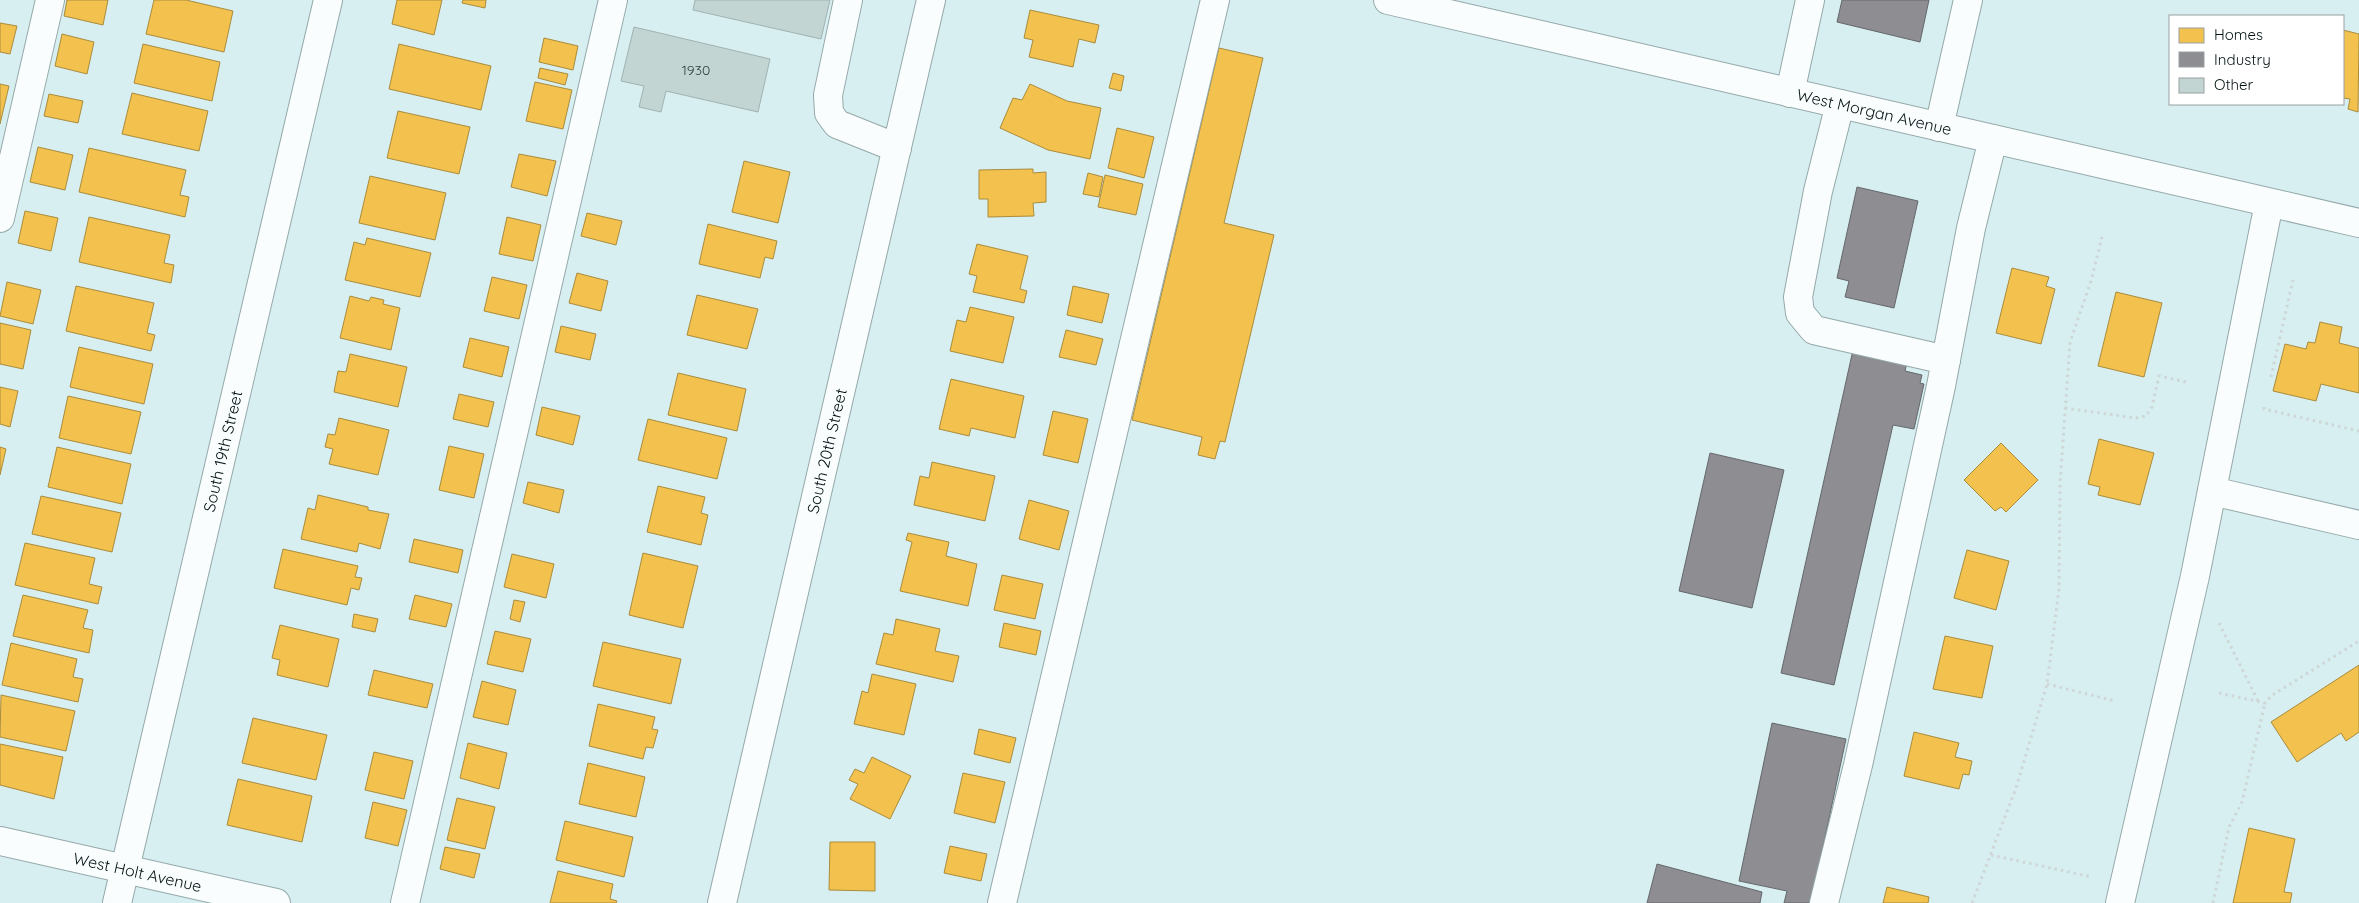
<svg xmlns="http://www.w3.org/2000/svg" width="2359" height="903" viewBox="0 0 2359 903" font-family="Quicksand,sans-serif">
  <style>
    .homes { fill: #f2c14e; stroke: #aa8c3c }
    .industry { fill: #8d8d92; stroke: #64686c }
    .building { fill: #c2d5d3; stroke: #a0b2b1 }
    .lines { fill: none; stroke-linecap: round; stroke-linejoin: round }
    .minor-casing { stroke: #95a8a9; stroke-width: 30 }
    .path { stroke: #ced6d6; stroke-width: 3; stroke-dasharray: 2.5 4; stroke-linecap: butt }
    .minor { stroke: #f9fdfd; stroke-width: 28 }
    .labels { text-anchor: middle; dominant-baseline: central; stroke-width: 5; stroke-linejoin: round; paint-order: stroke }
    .number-label { font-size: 14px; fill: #334243 }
    .street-label { font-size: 16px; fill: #031113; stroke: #fff }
  </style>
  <rect width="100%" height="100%" fill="#d7eff1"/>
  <g class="homes">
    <polygon points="67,0 108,0 103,25 64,16"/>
    <polygon points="154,0 186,0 233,11 224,52 146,34"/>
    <polygon points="397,0 442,0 434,35 392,24"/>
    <polygon points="463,0 486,0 485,8 462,3"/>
    <polygon points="1030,10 1099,25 1095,43 1079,39 1073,67 1029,57 1033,40 1024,38"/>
    <polygon points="0,23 17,26 10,54 0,52"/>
    <polygon points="2343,30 2359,34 2358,112 2348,109 2350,99 2343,98"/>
    <polygon points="62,34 94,42 87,74 55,66"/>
    <polygon points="544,38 578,46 573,70 539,62"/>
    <polygon points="143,44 220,62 212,101 134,83"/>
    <polygon points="399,44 491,66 481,110 389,89"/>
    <polygon points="1219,48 1263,58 1224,223 1274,235 1225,442 1220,441 1215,459 1198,455 1202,437 1132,420"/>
    <polygon points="540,68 568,74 565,85 538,78"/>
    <polygon points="1113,73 1124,76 1121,91 1109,88"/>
    <polygon points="535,82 572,90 563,129 526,121"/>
    <polygon points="0,84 9,86 0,124"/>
    <polygon points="1030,84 1067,101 1101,108 1090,159 1048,150 1000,128 1013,98 1022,100"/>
    <polygon points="132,93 208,111 199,151 122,134"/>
    <polygon points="49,94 83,101 78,123 44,116"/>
    <polygon points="398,111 470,127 459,174 387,158"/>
    <polygon points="1117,128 1154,137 1144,178 1108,168"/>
    <polygon points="38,147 73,155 65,190 30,182"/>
    <polygon points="89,148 186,170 180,195 189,197 185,217 79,192"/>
    <polygon points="519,154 556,161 547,196 511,187"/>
    <polygon points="744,161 790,172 778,223 732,212"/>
    <polygon points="1033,169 1033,173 1046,172 1046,202 1033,203 1034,216 988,217 988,199 979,199 979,170"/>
    <polygon points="1088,173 1103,177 1099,197 1083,194"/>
    <polygon points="1105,175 1143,184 1136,215 1098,207"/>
    <polygon points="370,176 446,193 435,240 359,223"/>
    <polygon points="25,211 58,218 51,251 18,243"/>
    <polygon points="587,213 622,221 616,245 581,236"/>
    <polygon points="89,217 170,235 164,263 174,265 171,283 79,262"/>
    <polygon points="507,217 541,225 533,261 499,254"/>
    <polygon points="708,224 777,241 773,259 765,257 760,278 699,264"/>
    <polygon points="367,238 431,253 420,297 345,280 354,242 365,245"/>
    <polygon points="977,244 1028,256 1020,289 1027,291 1024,303 973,292 977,276 969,274"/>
    <polygon points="2012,268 2049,277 2046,286 2055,289 2041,344 1996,333"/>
    <polygon points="577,273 608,281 601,311 569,303"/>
    <polygon points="492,277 527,285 519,319 484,311"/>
    <polygon points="7,282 41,290 33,324 0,316"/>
    <polygon points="76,286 154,303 147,333 155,335 151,351 66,331"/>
    <polygon points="1073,286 1109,294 1102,323 1067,315"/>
    <polygon points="2116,292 2162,303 2144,377 2098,366"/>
    <polygon points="697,295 758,309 747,349 687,335"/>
    <polygon points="350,296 369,301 371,297 384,300 383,304 400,308 391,350 340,338"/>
    <polygon points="970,307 1014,317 1003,363 950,351 957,320 966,322"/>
    <polygon points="2320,322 2342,327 2339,343 2359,348 2359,393 2321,384 2316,401 2273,391 2285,344 2306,349 2308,342 2315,343"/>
    <polygon points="0,323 31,330 23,369 0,364"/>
    <polygon points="561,326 596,334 590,360 555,352"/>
    <polygon points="1066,330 1103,339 1096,365 1059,357"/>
    <polygon points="470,338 509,347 502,377 463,367"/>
    <polygon points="79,347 153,364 144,404 70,387"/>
    <polygon points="350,354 407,367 398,407 334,392 338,371 346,372"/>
    <polygon points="678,373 746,389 737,431 668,415"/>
    <polygon points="951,379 1024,396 1015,438 971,428 969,436 939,429"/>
    <polygon points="0,387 18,391 10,427 0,424"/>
    <polygon points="459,394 494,402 488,427 453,419"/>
    <polygon points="68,396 141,412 131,454 59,438"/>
    <polygon points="542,407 580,416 573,445 536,435"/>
    <polygon points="1053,411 1088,419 1078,463 1043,455"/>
    <polygon points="339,418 389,430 378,475 329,464 333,449 325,447 328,434 335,435"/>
    <polygon points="648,419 727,438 717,479 638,460"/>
    <polygon points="2099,439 2154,453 2140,505 2098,495 2100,487 2088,484"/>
    <polygon points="2001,443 2038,480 2006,512 2001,507 1995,511 1964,480"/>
    <polygon points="449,446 484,454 474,498 439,490"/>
    <polygon points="0,447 6,449 0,475"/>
    <polygon points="57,447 131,464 122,504 48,487"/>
    <polygon points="932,462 995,476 985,521 914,505 920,476 929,478"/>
    <polygon points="528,482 564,490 559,513 523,503"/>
    <polygon points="658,486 705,497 701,513 708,515 701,545 647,532"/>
    <polygon points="318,495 368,507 368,510 389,514 380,549 359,543 357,552 301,539 308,508 315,510"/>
    <polygon points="41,496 121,513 112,552 32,534"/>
    <polygon points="1029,500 1069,511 1059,550 1019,539"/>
    <polygon points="908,533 949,542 946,556 977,564 968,606 900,591 912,542 906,540"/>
    <polygon points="414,539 463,550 458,573 409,562"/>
    <polygon points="25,543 95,558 89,584 102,587 98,604 15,585"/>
    <polygon points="283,549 358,566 355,577 362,578 359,590 351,588 347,605 274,588"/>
    <polygon points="1967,550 2009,561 1996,610 1954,598"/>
    <polygon points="643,553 698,566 683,628 629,615"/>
    <polygon points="512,554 554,564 546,598 504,587"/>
    <polygon points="1002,575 1043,584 1035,619 994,610"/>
    <polygon points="23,595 88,610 83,628 93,630 89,653 13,636"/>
    <polygon points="415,595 452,604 446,627 409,619"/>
    <polygon points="514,600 525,602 520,622 510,619"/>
    <polygon points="354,614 378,619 375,632 352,627"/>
    <polygon points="896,619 940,629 935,651 959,656 953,682 876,664 884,633 893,635"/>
    <polygon points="1004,623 1041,631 1036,655 999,647"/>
    <polygon points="280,625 339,639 328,687 277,675 280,660 272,658"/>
    <polygon points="495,631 531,639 523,672 487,664"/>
    <polygon points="1945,636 1993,646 1982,698 1933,689"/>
    <polygon points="603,642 681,659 671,704 593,686"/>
    <polygon points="11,643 77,659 73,677 83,679 78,702 2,685"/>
    <polygon points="2359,665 2359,732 2346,741 2341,733 2297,762 2271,722"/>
    <polygon points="374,670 433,684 427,708 368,695"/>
    <polygon points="872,674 916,684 904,735 854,724 862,691 868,693"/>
    <polygon points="482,681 516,690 508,725 473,717"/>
    <polygon points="1,695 75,711 66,751 0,737"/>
    <polygon points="598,704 655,717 652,729 658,730 653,748 646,747 643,759 589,746"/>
    <polygon points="253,718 327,735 316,780 242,763"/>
    <polygon points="979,729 1016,738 1010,763 974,754"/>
    <polygon points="1914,732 1959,743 1955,757 1972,761 1969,775 1963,774 1959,789 1904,776"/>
    <polygon points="468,743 507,753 499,789 460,778"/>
    <polygon points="0,744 63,757 54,799 0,785"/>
    <polygon points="374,752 413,761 404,799 365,790"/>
    <polygon points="872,757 911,776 890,819 850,799 858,784 849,780 855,769 864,773"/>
    <polygon points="588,763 645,777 636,817 579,804"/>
    <polygon points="963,773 1005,782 995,823 954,813"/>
    <polygon points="238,779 312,796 302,842 227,825"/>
    <polygon points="457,798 495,807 485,849 447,840"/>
    <polygon points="373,802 407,810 398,846 365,838"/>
    <polygon points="565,821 633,837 624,877 556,860"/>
    <polygon points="2249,828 2295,839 2284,892 2292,893 2290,903 2233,903"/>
    <polygon points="830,842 875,842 875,891 829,890"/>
    <polygon points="950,846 987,854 981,881 944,873"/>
    <polygon points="445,847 480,854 474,878 440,869"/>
    <polygon points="558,871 613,884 610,899 617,901 616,903 550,903"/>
    <polygon points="1887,887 1929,897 1928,903 1883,903"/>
  </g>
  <g class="industry">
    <polygon points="1842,0 1929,0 1920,42 1837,22"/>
    <polygon points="1857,187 1918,201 1894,308 1845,297 1849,281 1837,278"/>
    <polygon points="1853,350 1907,362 1905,371 1922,375 1920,383 1924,384 1914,429 1893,425 1834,685 1781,673"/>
    <polygon points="1710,453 1784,470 1752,608 1679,591"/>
    <polygon points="1772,723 1846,739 1811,903 1784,903 1787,891 1739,881"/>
    <polygon points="1657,864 1762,892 1760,903 1647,903"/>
  </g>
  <g class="building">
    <polygon points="695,0 830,0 821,39 693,10"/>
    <polygon points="634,27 770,59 758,112 666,91 661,112 639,107 644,86 621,81"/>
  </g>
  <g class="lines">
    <defs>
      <g id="minor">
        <polyline points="848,0 828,95 829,113 837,124 897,148"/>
        <path id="s1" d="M1388,0l971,223"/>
        <polyline points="1790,93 1810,0"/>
        <polyline points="1840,104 1818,191 1798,297 1800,313 1814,330 1946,360"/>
        <polyline points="1939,127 1968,0"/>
        <polyline points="0,218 50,0"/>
        <polyline points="2212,491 2359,525"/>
        <path id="s2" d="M0,841l276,62"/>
        <path id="s3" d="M117,903l211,-903"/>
        <polyline points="405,903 613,0"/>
        <path id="s4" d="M722,903l209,-903"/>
        <polyline points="1002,903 1215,0"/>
        <polyline points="1824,903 1858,765 1941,386 1971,228 1993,139"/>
        <polyline points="2120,903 2195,576 2269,203"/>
      </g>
    </defs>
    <use href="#minor" class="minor-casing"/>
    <g class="path">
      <polyline points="2271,377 2293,280"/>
      <polyline points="2264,407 2264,409 2359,431"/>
      <polyline points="2065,408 2136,418 2146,416 2152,407 2159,376 2186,382"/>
      <polyline points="2219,623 2258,701"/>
      <polyline points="2047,684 2115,701"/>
      <polyline points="2219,693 2265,703 2271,696 2359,641"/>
      <polyline points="1991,855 2092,877"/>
      <polyline points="1972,903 2016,788 2047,684 2059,589 2060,484 2070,342 2091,281 2102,237"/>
      <polyline points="2213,903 2229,827 2242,802 2265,703"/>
    </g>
    <use href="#minor" class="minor"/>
  </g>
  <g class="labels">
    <g class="number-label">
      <text x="696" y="70">1930</text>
    </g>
    <g class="street-label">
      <text stroke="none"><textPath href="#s1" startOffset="499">West Morgan Avenue</textPath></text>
      <text stroke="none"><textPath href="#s3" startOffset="464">South 19th Street</textPath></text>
      <text stroke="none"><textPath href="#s4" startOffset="464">South 20th Street</textPath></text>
      <text stroke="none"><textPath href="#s2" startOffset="141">West Holt Avenue</textPath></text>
    </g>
  </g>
  <rect x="2169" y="15" width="175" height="90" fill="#ffffff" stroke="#9aa0a1"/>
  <rect x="2179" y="28" width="25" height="15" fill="#f2c14e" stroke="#9aa0a1"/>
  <text x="2214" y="40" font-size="15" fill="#031113">Homes</text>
  <rect x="2179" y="52" width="25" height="15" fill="#8d8d92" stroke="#9aa0a1"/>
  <text x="2214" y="65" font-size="15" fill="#031113">Industry</text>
  <rect x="2179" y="78" width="25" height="15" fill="#c2d5d3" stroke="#9aa0a1"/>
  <text x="2214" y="90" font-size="15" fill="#031113">Other</text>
</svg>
